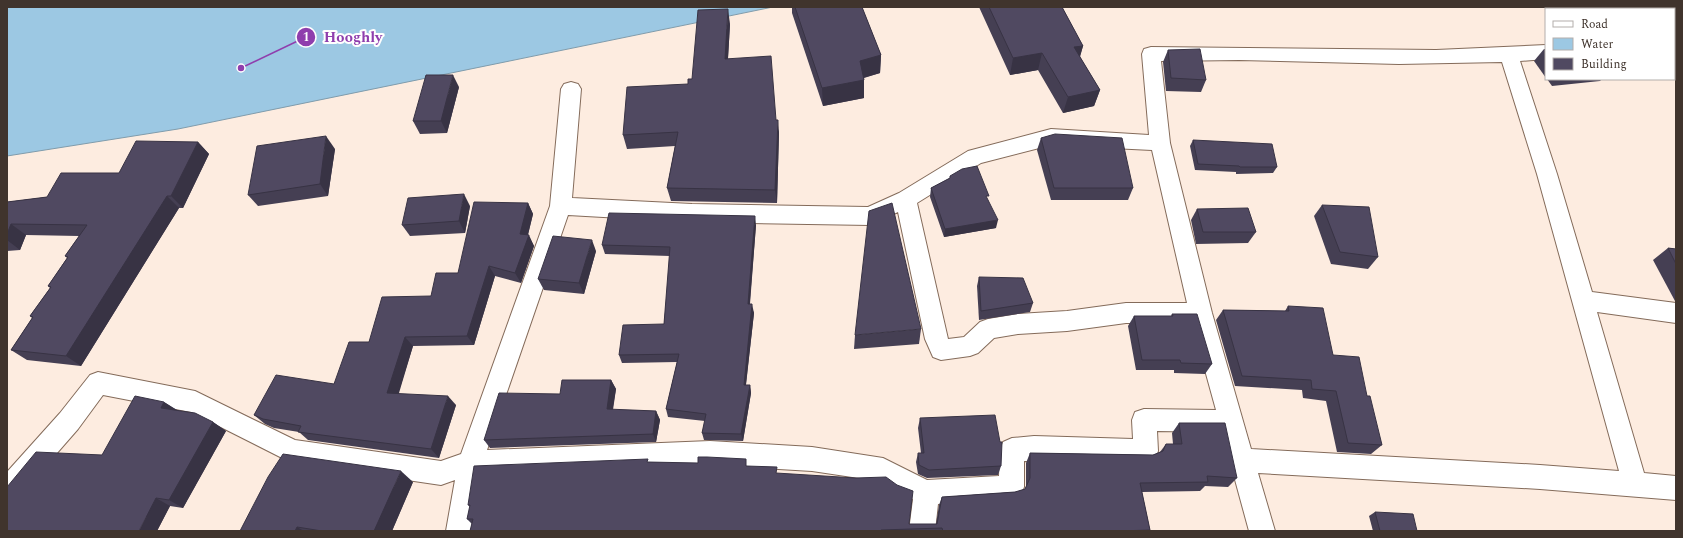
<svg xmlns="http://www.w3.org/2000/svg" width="1683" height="538" viewBox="0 0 1683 538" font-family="Spectral,serif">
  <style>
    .water { fill: #9cc8e3; stroke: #809cac }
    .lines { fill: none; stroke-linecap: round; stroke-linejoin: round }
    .minor-casing { stroke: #846b5a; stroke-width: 2 }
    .minor { fill: #fff; fill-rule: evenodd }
    .wall { fill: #453f53 }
    .shaded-wall { fill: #383344 }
    .building { fill: #504961; stroke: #383344 }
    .leader { fill: none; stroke: #8f3ead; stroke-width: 1.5 }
    .callout-dot { fill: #8f3ead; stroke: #fff; stroke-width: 1.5 }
    .mark-label { font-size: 12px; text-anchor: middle; font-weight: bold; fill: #fff }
    .callout-label { font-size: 15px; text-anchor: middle; font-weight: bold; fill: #8f3ead; stroke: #fff; stroke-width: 4; stroke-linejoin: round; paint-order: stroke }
  </style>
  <rect width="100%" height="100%" fill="#fdece0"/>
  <polygon class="water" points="7,7 773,7 178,129 7,156"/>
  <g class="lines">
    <defs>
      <g id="minor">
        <rect x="1674" y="33" width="2" height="14"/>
        <path d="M1546,45v14l-26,2 37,113 35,118 84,11v20l-79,-11 47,161 32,3v24l-136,-11 -282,-16 17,58h-26l-27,-99 -65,-1 1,20 -3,8 -9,4 -122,-2v26l-4,9 -9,3 -73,5 -3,27h-26l4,-32 -16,-6 -18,-12 -67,-10 -102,-6 -229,9 -9,57h-26l9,-51 -14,5 -149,-22 -101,-51 -88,-17 -25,34 -62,71 -9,3v-31l53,-59 30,-38 8,-3 97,19 100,49 146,21 20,-7 89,-248 11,-117 3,-5 7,-2 7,2 3,5 -9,109 120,6 176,3 31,-14 69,-42 83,-22 98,6 -7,-81 2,-5 7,-2 285,3zM1239,60l160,4 103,-2 35,112 82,297 -79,-6 -289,-16 -39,-136 -42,-170 -9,-82zM1051,145l101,5 35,153h-61l-59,8 -49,3 -30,5 -8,3 -16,15 -16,2 -31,-136 64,-40zM898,212l27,127 8,18 8,3 29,-4 8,-3 16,-15 24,-4 49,-3 59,-8h66l24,87 -72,-1 -9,3 -3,8 1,19 -99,-3 -22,2 -9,4 -3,8 -1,26 -72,4 -44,-22 -71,-11 -102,-6 -223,9 81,-235 124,7 178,3z"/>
        <polygon points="1674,55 1676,56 1676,72 1674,71"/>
      </g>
    </defs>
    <use href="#minor" class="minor-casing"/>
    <use href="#minor" class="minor"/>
  </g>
  <g class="wall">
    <polygon points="792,7 862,7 881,55 880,73 864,78 864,98 823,106 792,13"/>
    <polygon points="979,7 1062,7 1083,46 1080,57 1100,90 1094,106 1063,113 1038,70 1010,75"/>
    <polygon points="1606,7 1676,7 1676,32 1674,32 1674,9 1607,9"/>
    <polygon points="730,24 728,59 776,120 779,133 777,203 671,201 667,188 675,146 627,149 623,135 688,84 692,79"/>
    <polygon points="1544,49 1546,49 1546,78 1534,61"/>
    <polygon points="1168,50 1206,80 1201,92 1166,91 1163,62"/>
    <polygon points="1547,79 1602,79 1600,81 1552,86"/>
    <polygon points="459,87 447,133 420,134 413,121"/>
    <polygon points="1041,138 1133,188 1128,200 1051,200 1037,150"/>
    <polygon points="1193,140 1277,167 1273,173 1236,174 1236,172 1195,170 1190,146"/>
    <polygon points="198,142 209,154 183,208 179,208 81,366 27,360 11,350 32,318 30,316 50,288 48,286 67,258 65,256 79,236 26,235 20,250 7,251 7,202 47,197 119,173"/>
    <polygon points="335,149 328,196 258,206 248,195"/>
    <polygon points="950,176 988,200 996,228 944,237 930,197 931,188 950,178"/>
    <polygon points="528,203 533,214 528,235 534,246 521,283 495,276 474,345 413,346 398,394 456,405 439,458 308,440 299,432 274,428 265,424 254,415 334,384 369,342 431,296 458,273"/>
    <polygon points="1322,205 1378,257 1368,269 1331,264 1314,216"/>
    <polygon points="470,206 465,233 410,236 402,225"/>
    <polygon points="1197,209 1256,232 1248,243 1196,244 1191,220"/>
    <polygon points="756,225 750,304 754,313 746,385 750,385 751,393 743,441 704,440 702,433 705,421 668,417 666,409 677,362 622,363 619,355 664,324 670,256 605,254 602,245"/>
    <polygon points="1668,248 1676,249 1676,302 1675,301 1653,260"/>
    <polygon points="596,251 584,294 544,290 538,279"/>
    <polygon points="979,277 1033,303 1030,312 979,320 977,286"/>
    <polygon points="1288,306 1333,355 1367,396 1382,445 1371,454 1337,452 1326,401 1303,398 1302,390 1235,386 1216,320 1223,310 1285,311"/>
    <polygon points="1172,314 1212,364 1205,374 1174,373 1174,370 1136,370 1128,326 1134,316 1171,316"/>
    <polygon points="921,329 919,344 854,349 855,335"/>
    <polygon points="611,380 616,389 613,410 656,411 660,420 656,442 490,448 484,440 560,394"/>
    <polygon points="164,402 177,410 213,422 226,431 183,508 170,506 157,531 102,455"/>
    <polygon points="920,418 1001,466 998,475 927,478 918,474 916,462 918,453 921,453 918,428"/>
    <polygon points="1179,423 1237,478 1228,487 1205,486 1200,491 1142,492 1150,530 1149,531 470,531 472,524 467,519 470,507 468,505 649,462 748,466 778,474 909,524 936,524 939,505 942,497 1015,492 1025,489 1026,487 1026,463 1030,453 1153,455 1160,452 1166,444 1173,444 1172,433"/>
    <polygon points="413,482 392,531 240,531"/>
    <polygon points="1375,512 1417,531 1373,531 1369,516"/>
  </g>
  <g class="shaded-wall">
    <polygon points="728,9 730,24 727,74 725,59"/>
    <polygon points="1083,46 1078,62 1074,47"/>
    <polygon points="1042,53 1038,70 1010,75 1013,58"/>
    <polygon points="881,55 880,73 859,79 860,61"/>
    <polygon points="453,75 459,87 447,133 441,121"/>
    <polygon points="864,80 864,98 823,106 822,88"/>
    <polygon points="1100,90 1094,106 1063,113 1068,97"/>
    <polygon points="778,120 779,133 777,203 775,190"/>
    <polygon points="326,136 335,149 328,196 320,184"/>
    <polygon points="198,142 209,154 183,208 171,196"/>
    <polygon points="464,194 470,206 465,233 459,221"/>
    <polygon points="167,196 179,208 81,366 66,356"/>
    <polygon points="528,203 533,214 526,242 529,235 534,246 521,283 515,273 520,234"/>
    <polygon points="755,216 756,225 749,312 748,304"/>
    <polygon points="998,220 996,228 944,237 945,229"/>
    <polygon points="11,224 26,235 20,250 7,240 7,234"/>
    <polygon points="592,240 596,251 584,294 579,283"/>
    <polygon points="489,266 495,276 474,345 467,336"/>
    <polygon points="752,304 754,313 745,392 744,385"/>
    <polygon points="405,337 413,346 396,403 387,393"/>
    <polygon points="611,380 616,389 611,418 607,409"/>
    <polygon points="750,385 751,393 743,441 741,434"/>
    <polygon points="448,396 456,405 439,458 431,449"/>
    <polygon points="164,402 178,411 161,408"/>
    <polygon points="656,411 660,420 656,442 653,434"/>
    <polygon points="213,422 226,431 183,508 169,500"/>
    <polygon points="401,471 413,482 392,531 374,531"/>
    <polygon points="156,498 170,506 157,531 139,531"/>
    <polygon points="297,527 304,531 295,531"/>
  </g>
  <g class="building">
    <polygon points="795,7 862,7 881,55 860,61 864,80 822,88"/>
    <polygon points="989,7 1062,7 1083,46 1074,47 1100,90 1068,97 1042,53 1013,58"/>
    <polygon points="1625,7 1676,7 1676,19 1674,19 1674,9 1626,9"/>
    <polygon points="728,9 725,59 771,56 776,120 778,120 775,190 667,188 678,132 623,135 627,87 688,84 688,79 692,79 698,10"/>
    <polygon points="1200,49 1206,80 1171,78 1168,50"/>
    <polygon points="426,75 453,75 441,121 413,121"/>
    <polygon points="1055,134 1122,138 1133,188 1054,188 1041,138"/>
    <polygon points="326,136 320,184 248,195 257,146"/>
    <polygon points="1193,140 1272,144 1277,167 1240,167 1239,166 1198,164"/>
    <polygon points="136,141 198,142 171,196 167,196 66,356 11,350 33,317 30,316 51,287 48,286 68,257 65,256 87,225 11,224 7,234 7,202 47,197 61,173 119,173"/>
    <polygon points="977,166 989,196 986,196 998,220 945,229 931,188 950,178 950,176 962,169"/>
    <polygon points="464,194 459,221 402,225 408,198"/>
    <polygon points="474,202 528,203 520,234 529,235 515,273 489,266 467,336 405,337 387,393 448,396 431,449 298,432 301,426 263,419 254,415 276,375 334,384 349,342 369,342 382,297 431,296 436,273 458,273"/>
    <polygon points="892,203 921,329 855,335 869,211"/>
    <polygon points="1322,205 1369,207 1378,257 1340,252"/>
    <polygon points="1248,208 1256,232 1203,232 1197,209"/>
    <polygon points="609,213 755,216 748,304 752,304 744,385 750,385 741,434 702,433 706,414 666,409 679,354 619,355 623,325 664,324 670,247 602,245"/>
    <polygon points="553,236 592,240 579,283 538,279"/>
    <polygon points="1668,248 1676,249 1676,264"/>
    <polygon points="979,277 1023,278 1033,303 981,311"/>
    <polygon points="1288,306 1323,308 1333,355 1359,357 1367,396 1370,396 1382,445 1348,443 1336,391 1312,389 1311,380 1242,376 1223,310 1289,311"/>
    <polygon points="1172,314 1197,314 1212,364 1181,363 1180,360 1142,360 1134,316 1173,316"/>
    <polygon points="562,380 611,380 607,409 656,411 653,434 484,440 499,393 560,394"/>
    <polygon points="135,396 164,402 161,408 195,413 213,422 169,500 156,498 139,531 7,531 7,487 36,452 102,455"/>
    <polygon points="995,415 1000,442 1002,442 1001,466 929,470 919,465 918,453 924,453 920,418"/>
    <polygon points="1179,423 1225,423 1237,478 1207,476 1208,482 1140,483 1150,530 1118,531 943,531 942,528 881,530 881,531 470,531 473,519 467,519 470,505 468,505 474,466 648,459 647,462 698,463 698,457 707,457 746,459 746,466 777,467 776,473 856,478 886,477 897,485 913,491 909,524 937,524 942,497 1015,492 1025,489 1030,478 1030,453 1153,455 1163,451 1166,444 1182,444"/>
    <polygon points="283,454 401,471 374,531 322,531 297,527 295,531 240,531 268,477"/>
    <polygon points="1375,512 1413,514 1417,531 1380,531"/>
  </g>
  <path class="leader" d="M241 68L306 37"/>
  <g class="callout-dot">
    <circle cx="241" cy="68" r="4"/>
    <circle cx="306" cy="37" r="10"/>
  </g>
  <g class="mark-label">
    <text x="306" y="41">1</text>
  </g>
  <g class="callout-label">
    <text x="353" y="42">Hooghly</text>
  </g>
  <rect width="1683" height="538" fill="none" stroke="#40342d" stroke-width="16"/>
  <rect x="1545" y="8" width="130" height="72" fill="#ffffff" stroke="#b3aeab"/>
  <rect x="1553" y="21" width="20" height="6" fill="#ffffff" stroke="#b3aeab"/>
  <text x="1581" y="28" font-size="12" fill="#40342d">Road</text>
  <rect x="1553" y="38" width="20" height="12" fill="#9cc8e3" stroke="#b3aeab"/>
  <text x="1581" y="48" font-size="12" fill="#40342d">Water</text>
  <rect x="1553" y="58" width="20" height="12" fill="#504961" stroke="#b3aeab"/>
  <text x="1581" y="68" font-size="12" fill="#40342d">Building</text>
</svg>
